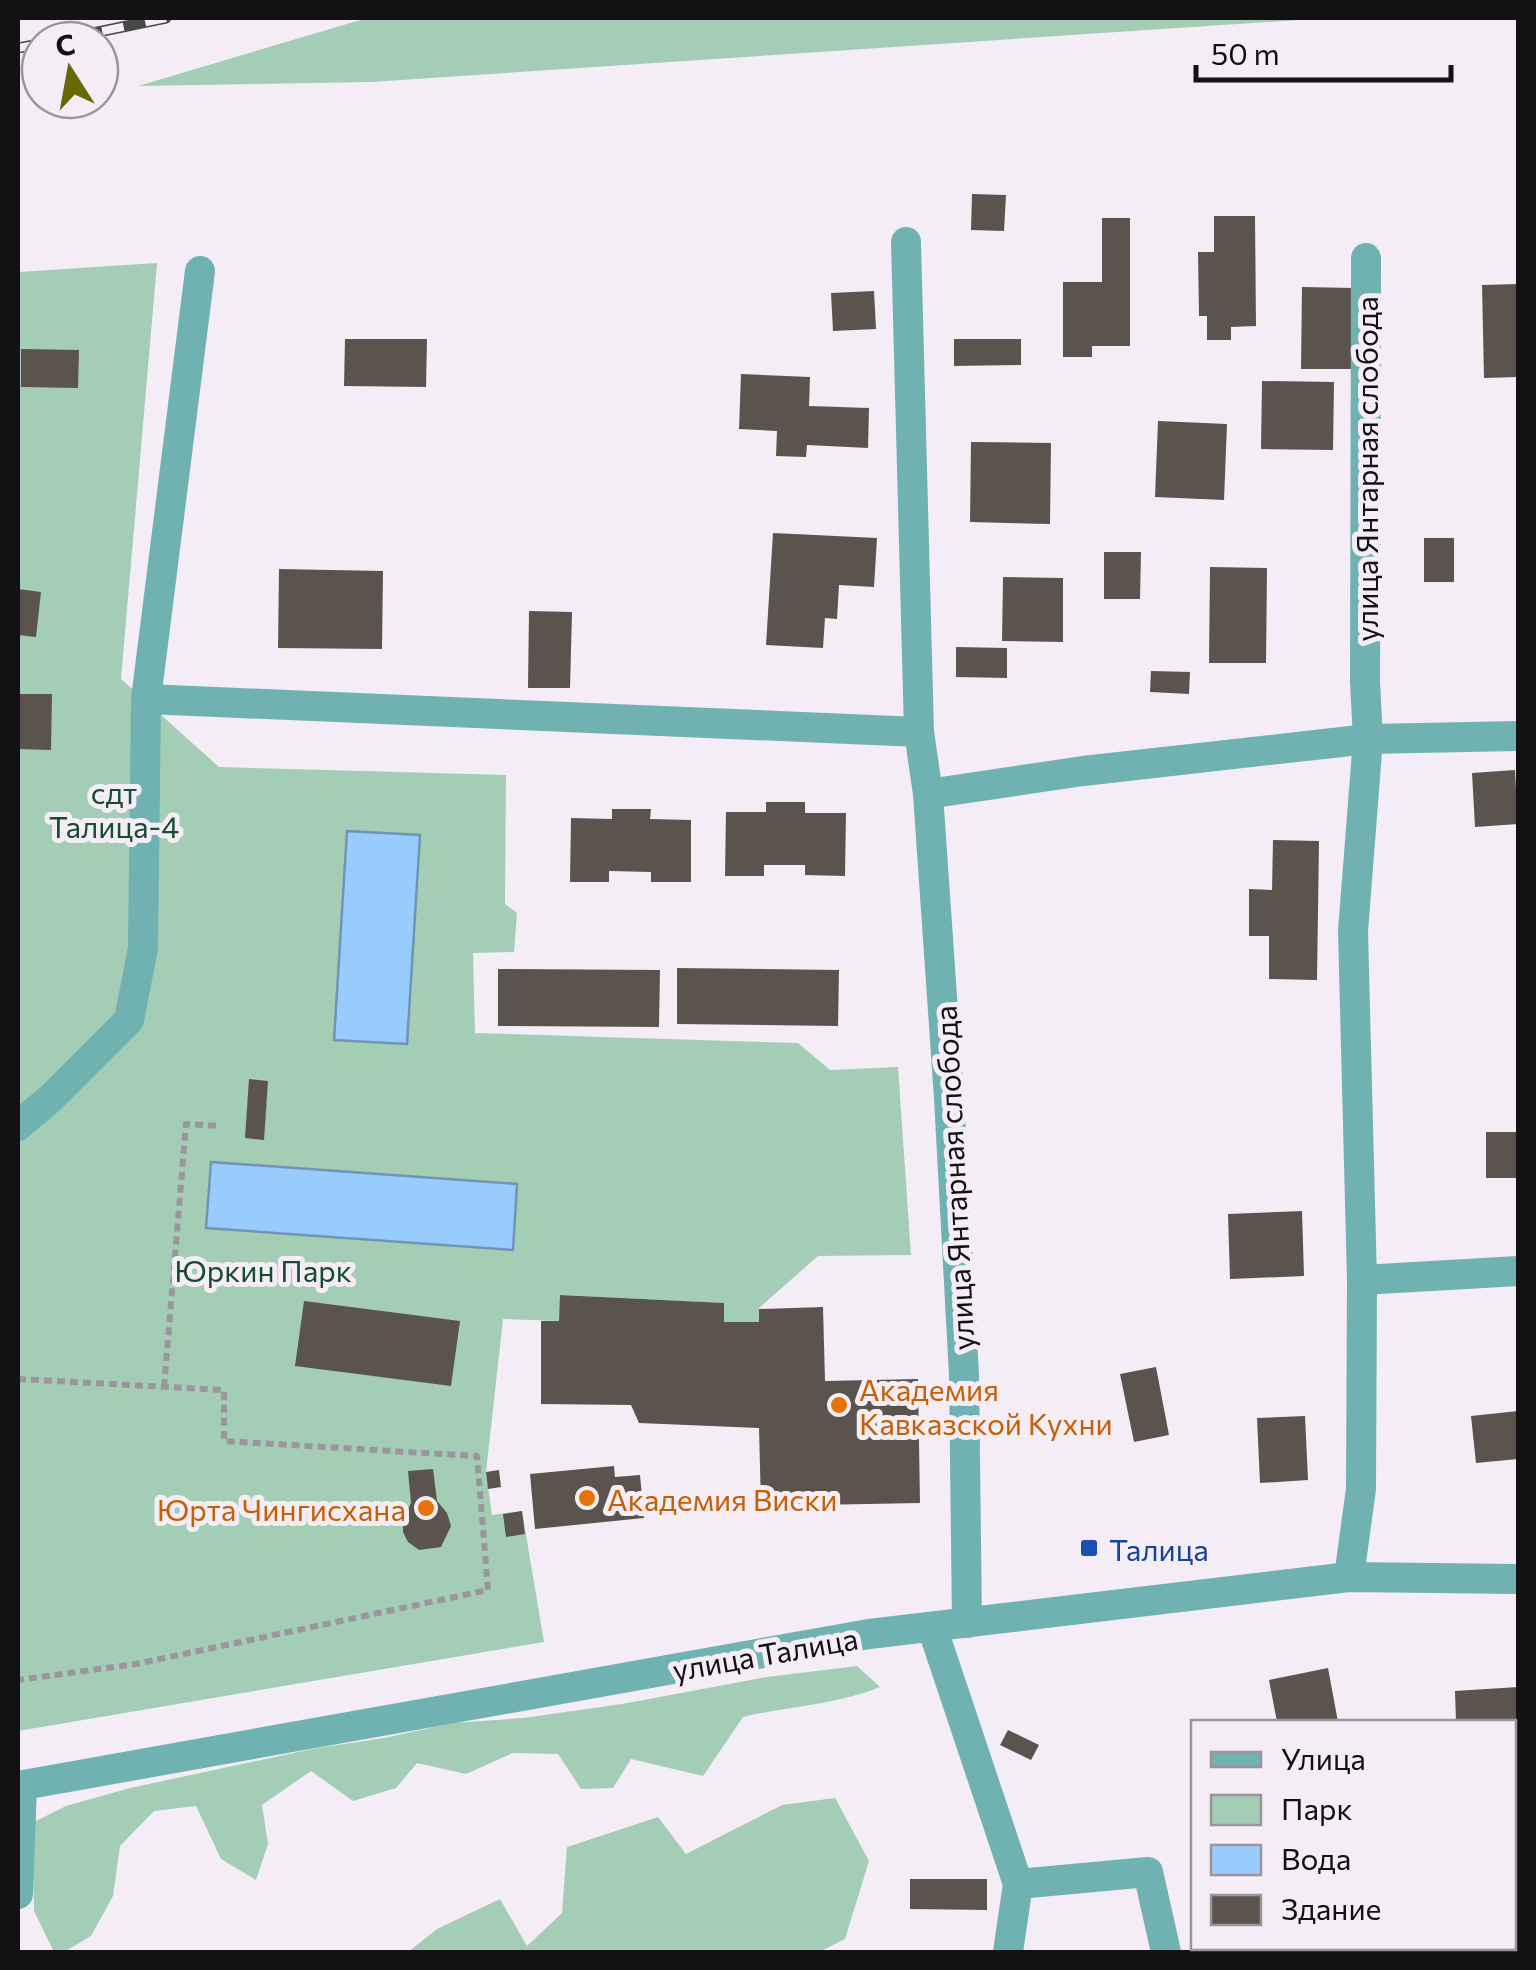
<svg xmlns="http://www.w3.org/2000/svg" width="1536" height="1970" viewBox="0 0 1536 1970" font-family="Commissioner,sans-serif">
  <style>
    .green { fill: #a3ceb5 }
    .water { fill: #97ccfc; stroke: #6f94b6; stroke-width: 2.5 }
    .building { fill: #5b544e }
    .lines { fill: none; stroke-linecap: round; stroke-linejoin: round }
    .path { stroke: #9b969b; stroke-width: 6; stroke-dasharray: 8 5; stroke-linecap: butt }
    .minor { stroke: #70b1b1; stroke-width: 30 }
    .rail-casing { stroke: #4a474a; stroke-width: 11 }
    .rail { stroke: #f5edf5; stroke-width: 8; stroke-dasharray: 22; stroke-linecap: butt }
    .food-dot { fill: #e8710a; stroke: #f5edf5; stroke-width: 4 }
    .transit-dot { fill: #1a4fb4; stroke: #f5edf5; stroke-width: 4 }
    .labels { text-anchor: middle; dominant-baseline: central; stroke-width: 10; stroke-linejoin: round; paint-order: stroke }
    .street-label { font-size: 30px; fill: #131113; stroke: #f5edf5 }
    .park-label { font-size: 30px; fill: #174c33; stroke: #f5edf5 }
    .food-label { font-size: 30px; fill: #c56008; stroke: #f5edf5; text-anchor: start }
    .transit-label { font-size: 30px; fill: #164399; stroke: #f5edf5; text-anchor: start }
  </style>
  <rect width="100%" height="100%" fill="#f5edf5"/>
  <g class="green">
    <polygon points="367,18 1328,18 371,82 138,86"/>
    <polygon points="157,263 121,679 219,767 506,775 505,904 517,913 514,952 473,953 475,1033 798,1043 830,1070 898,1067 911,1255 818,1256 759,1308 759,1322 724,1322 723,1303 561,1295 559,1321 503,1319 486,1472 492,1515 522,1511 544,1642 18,1731 18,272"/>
    <path d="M857,1666l23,21c-44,18 -91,19 -137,30l-40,59 -72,-17 -18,29 -32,1 -23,-35 -45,-1 -47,21 -49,-11 -21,25 -43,13 -42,-30 -49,34 6,39 -12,36 -35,-21 -25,-53 -42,5 -34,35 -7,50 -22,40 -27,16h-10l-20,-41 -2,-88 34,-17 64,-18 187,-40 67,-10 69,-15 70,-5 99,-14 145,-27z"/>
    <polygon points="835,1798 869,1861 845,1939 819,1952 408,1952 437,1929 500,1899 527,1946 562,1913 567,1847 658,1817 686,1854 782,1805"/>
  </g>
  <g class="water">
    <polygon points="347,831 420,835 407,1044 334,1040"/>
    <polygon points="211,1162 517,1184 513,1250 206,1228"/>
  </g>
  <g class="building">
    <polygon points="972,194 1006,195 1004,231 971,230"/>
    <polygon points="1214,216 1255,216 1256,326 1231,327 1231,340 1207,340 1207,316 1199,316 1198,252 1214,252"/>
    <polygon points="1102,218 1130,218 1130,346 1092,346 1092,357 1063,357 1063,282 1102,282"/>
    <polygon points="1518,284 1518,377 1484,378 1482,285"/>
    <polygon points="1302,287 1355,288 1353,369 1301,369"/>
    <polygon points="874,291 876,329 833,331 831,293"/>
    <polygon points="345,339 427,339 426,387 344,386"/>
    <polygon points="954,339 1021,339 1021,365 954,366"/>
    <polygon points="21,349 79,350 78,388 21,387"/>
    <polygon points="741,374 810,377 809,406 869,408 868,448 807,445 806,457 776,456 777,431 739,429"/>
    <polygon points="1262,381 1334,382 1333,450 1261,449"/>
    <polygon points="1158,421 1227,424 1224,500 1155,497"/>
    <polygon points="971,442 1051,443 1050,524 970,522"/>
    <polygon points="773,533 877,538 874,587 839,585 837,619 825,618 823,648 766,645"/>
    <rect x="1424" y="538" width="30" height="44"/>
    <polygon points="1104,552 1141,552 1140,599 1104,599"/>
    <polygon points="1210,567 1267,568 1266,663 1209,663"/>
    <polygon points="279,569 383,571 382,649 278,648"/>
    <polygon points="1003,577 1063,578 1063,642 1002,641"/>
    <polygon points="18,589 41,592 36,637 18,635"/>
    <polygon points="529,611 572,612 570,688 528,688"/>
    <polygon points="956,647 1007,648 1007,678 956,677"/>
    <polygon points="1151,671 1190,672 1189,694 1150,692"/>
    <polygon points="18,694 52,694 51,750 18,749"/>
    <polygon points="1515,770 1518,824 1475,827 1472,773"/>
    <polygon points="766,802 805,802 805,813 846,813 845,876 805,875 805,865 764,865 764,876 725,876 726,812 766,812"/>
    <polygon points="612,809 651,809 650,819 691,820 691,882 651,882 651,872 609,871 609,882 570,882 571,818 612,819"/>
    <polygon points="1273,840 1319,841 1317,980 1269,979 1269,936 1249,936 1249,889 1272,890"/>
    <polygon points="677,968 839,970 838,1026 677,1024"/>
    <polygon points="498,969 660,970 659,1027 498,1026"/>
    <polygon points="249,1079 268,1081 264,1140 245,1138"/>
    <rect x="1486" y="1132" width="32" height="46"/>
    <polygon points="1302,1211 1304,1276 1230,1279 1228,1214"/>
    <polygon points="560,1295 724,1303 724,1322 759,1322 759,1309 823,1307 825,1381 918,1379 920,1503 761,1506 759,1428 639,1423 631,1405 541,1404 541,1321 559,1321"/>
    <polygon points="304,1301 460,1321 451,1386 295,1366"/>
    <polygon points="1156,1367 1169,1435 1134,1442 1120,1374"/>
    <polygon points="1518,1411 1518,1459 1476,1463 1471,1416"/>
    <polygon points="1305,1416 1308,1480 1260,1483 1257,1418"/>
    <polygon points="614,1466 615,1477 640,1475 644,1518 535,1529 530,1474"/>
    <polygon points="433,1469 437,1501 447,1513 451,1526 441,1547 419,1550 408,1542 403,1532 403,1519 411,1503 408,1471"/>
    <polygon points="499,1470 501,1487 488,1489 486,1472"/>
    <polygon points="522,1511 525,1534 506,1537 503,1514"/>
    <polygon points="1328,1668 1338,1722 1277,1722 1269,1680"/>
    <polygon points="1518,1687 1518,1725 1514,1726 1514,1722 1456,1722 1455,1691"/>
    <polygon points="1008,1730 1039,1745 1031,1760 1000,1745"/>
    <polygon points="910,1879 987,1879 987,1910 910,1909"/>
    <polygon points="1518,1899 1518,1952 1279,1952 1278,1948 1514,1948 1514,1900"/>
  </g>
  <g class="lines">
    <g class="path">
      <polyline points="18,1379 224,1390 224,1441 477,1456 488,1590 136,1664 18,1680"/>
      <polyline points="164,1387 186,1124 219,1126"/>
    </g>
    <g class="minor">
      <polyline points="906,242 919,732 928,794 949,1098 964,1375 967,1623"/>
      <polyline points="146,699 919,732"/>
      <polyline points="928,794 1083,771 1368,739 1518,736"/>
      <polyline points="18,1126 51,1098 129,1020 143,948 146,699 200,271"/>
      <polyline points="1362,1280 1518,1271"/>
      <polyline points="1349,1577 1361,1489 1362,1280 1353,931 1368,739 1365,682 1366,258"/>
      <polyline points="932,1627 1018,1884 1148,1872 1166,1952"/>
      <polyline points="18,1786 869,1634 1349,1577 1518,1579"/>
      <polyline points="18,1894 22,1786"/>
      <polyline points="1008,1952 1018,1884"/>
    </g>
    <defs>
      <g id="rail">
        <polyline points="59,40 166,18"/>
        <polyline points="18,48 40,44"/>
      </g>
    </defs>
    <use href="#rail" class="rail-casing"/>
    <use href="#rail" class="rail"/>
  </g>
  <g class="food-dot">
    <circle cx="839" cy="1405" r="10"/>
    <circle cx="587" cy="1498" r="10"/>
    <circle cx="426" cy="1508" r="10"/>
  </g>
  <rect class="transit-dot" x="1079" y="1538" width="20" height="20" rx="5"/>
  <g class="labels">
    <g class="street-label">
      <text transform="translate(1365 469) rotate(-90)">улица Янтарная слобода</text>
      <text transform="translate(953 1178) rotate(-93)">улица Янтарная слобода</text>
      <text transform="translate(765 1653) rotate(-10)">улица Талица</text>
    </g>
    <g class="park-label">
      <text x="114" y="791">сдт<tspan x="114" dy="34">Талица-4</tspan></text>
      <text x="263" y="1269">Юркин Парк</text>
    </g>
    <g class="food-label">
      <text x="859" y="1388">Академия<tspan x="859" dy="34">Кавказской Кухни</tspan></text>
      <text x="607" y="1498">Академия Виски</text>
      <text x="406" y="1508" text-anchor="end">Юрта Чингисхана</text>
    </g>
    <g class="transit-label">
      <text x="1109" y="1548">Талица</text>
    </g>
  </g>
  <rect width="1536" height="1970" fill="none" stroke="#131113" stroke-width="40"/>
  <rect x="1191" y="1720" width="325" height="230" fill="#f5edf5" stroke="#9b959b" stroke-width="2.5"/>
  <rect x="1211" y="1752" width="50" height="15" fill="#70b1b1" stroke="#9b959b" stroke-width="2.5"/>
  <text x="1281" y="1770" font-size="30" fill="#131113">Улица</text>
  <rect x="1211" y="1795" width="50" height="30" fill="#a3ceb5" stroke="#9b959b" stroke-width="2.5"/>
  <text x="1281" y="1820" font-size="30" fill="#131113">Парк</text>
  <rect x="1211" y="1845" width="50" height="30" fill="#97ccfc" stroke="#9b959b" stroke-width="2.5"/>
  <text x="1281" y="1870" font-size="30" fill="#131113">Вода</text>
  <rect x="1211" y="1895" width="50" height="30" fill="#5b544e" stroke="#9b959b" stroke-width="2.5"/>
  <text x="1281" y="1920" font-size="30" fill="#131113">Здание</text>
  <g transform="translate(70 70) rotate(349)"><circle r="48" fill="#f5edf5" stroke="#9b959b" stroke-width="2.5"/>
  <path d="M0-8L18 38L0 25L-18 38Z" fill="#676907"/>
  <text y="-15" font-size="28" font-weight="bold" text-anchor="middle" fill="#131113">С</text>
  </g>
  <path d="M1196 65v15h255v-15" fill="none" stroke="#131113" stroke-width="5"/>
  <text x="1211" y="65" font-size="30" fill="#131113" stroke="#f5edf5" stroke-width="8" paint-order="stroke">50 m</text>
</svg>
